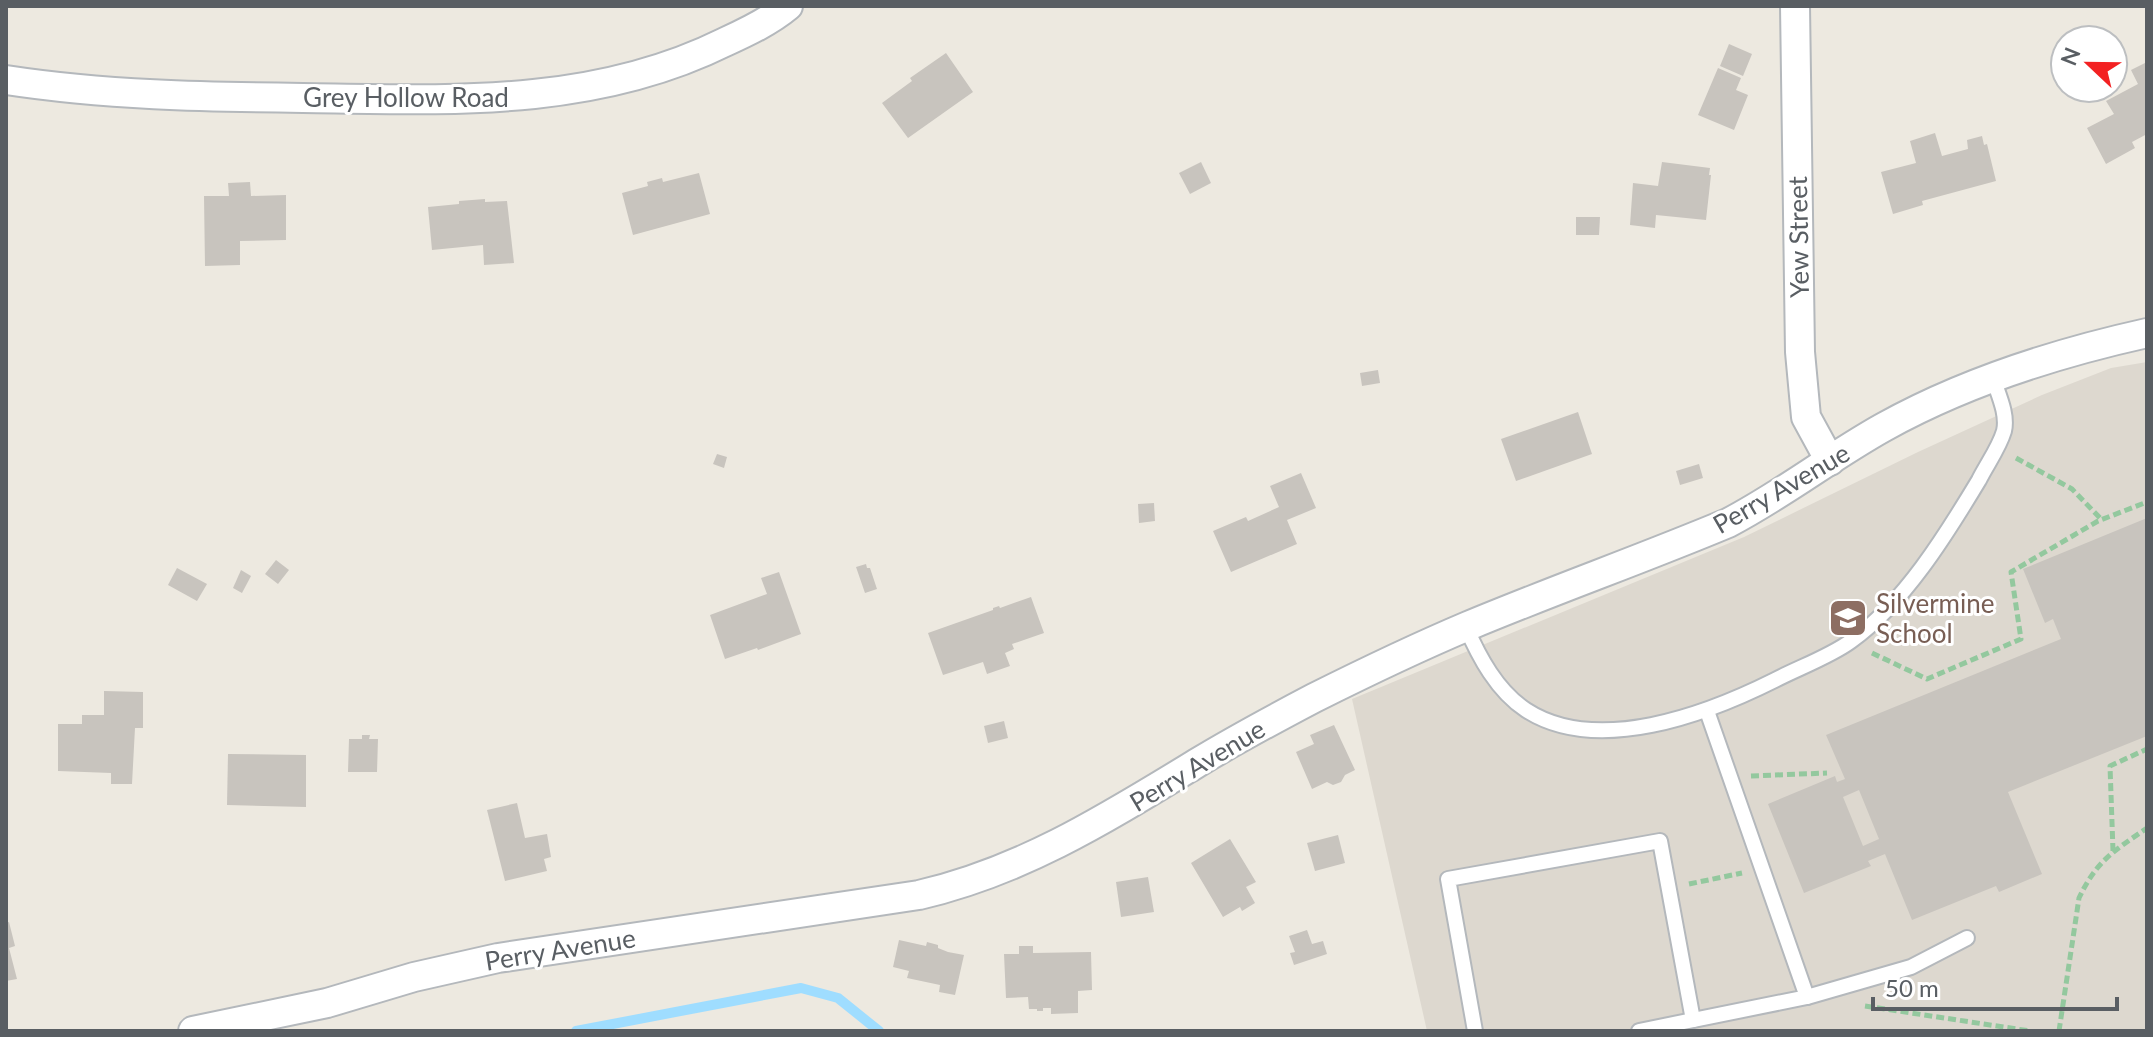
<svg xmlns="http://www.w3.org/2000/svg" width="2153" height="1037" viewBox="0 0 2153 1037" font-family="Lato,sans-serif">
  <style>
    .education { fill: #ddd8cf }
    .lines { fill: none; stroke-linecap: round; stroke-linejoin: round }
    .stream { stroke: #9fddff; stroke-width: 10 }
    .building { fill: #c8c4be; fill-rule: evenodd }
    .lane-casing { stroke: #b4b8bc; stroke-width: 18 }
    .street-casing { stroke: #b4b8bc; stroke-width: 32 }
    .path { stroke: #93c89e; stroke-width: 5; stroke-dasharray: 8 4; stroke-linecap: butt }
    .lane { stroke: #fff; stroke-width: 14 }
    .street { stroke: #fff; stroke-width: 28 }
    .labels { text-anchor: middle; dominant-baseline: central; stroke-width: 6; stroke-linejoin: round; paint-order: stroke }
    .street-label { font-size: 26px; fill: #595e63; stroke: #fff }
    .education-label { font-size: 26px; fill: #785e54; stroke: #fff; text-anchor: start }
  </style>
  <rect width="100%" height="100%" fill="#ede9e0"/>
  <polygon class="education" points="2147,362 2147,1031 1427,1031 1352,699 1744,537 1918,452 2042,395 2111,368"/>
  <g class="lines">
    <polyline class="stream" points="576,1031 801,988 838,998 879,1031"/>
  </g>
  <g class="building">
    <polygon points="1729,44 1752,54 1743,76 1720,66"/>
    <polygon points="946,53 973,92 908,138 882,103 912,81 910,78"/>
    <polygon points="2147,62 2147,134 2132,142 2135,148 2106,164 2087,128 2114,114 2106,101 2138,84 2131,70"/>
    <polygon points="1718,68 1741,78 1736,90 1748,95 1734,130 1698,115"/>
    <polygon points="1935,133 1942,156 1968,149 1967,140 1982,136 1984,145 1987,144 1996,181 1922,201 1923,205 1893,214 1881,172 1916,163 1910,141"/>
    <polygon points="1201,162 1211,183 1190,194 1179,173"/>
    <polygon points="1662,162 1710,168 1709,175 1711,175 1706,220 1656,215 1655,228 1630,225 1633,183 1658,186"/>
    <polygon points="699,173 710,214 633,235 622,193 648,186 647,182 662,178 663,182"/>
    <polygon points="250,182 251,196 286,195 286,240 240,241 240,265 205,266 204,196 229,196 228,183"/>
    <polygon points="485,199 485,202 507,201 514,263 484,265 483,245 432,250 428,207 459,204 459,201"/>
    <polygon points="1576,217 1600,217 1599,235 1576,235"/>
    <polygon points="1378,370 1380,383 1362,386 1360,373"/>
    <polygon points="1578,412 1592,454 1516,481 1501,439"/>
    <polygon points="717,454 727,457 724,468 713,464"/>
    <polygon points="1699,464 1703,478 1680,485 1676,471"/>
    <polygon points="1301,473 1316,508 1287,520 1297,544 1231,572 1213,531 1246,517 1248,521 1279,507 1270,486"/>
    <polygon points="1154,503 1155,521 1139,523 1138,504"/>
    <path d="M2147,518v218l-139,56 34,82 -43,18 -3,-6 -84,34 -27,-66 -17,7 3,5 -67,27 -36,-89 67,-28 2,6 8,-3 -19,-44 235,-96 -8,-20 -8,4 -22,-54zM1859,790l20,49 -16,7 -20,-49z"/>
    <polygon points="276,560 289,570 278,584 265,574"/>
    <polygon points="866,564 867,568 870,568 877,589 865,593 856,567"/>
    <polygon points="177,568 207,584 197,601 168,585"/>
    <polygon points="241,570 251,576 242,593 233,588"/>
    <polygon points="779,572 801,634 758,650 757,648 725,659 710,615 767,594 761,578"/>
    <polygon points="1031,597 1044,633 1012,644 1014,649 1005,653 1010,666 987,674 983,662 943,675 928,633 993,610 993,608 999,606 1000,608"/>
    <polygon points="104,691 143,692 143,728 135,728 132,784 111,784 111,773 58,771 58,724 82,724 82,715 104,715"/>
    <polygon points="1004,721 1008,738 988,743 984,726"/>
    <polygon points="1334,725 1355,770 1345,775 1341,782 1333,785 1327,782 1312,789 1296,752 1314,744 1310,735"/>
    <polygon points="362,735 370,735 369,739 378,739 377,772 348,772 349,739 362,739"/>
    <polygon points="228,754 306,755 306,807 227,805"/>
    <polygon points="517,803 525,838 547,834 551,857 544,859 547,871 505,881 487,810"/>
    <polygon points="1338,835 1345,863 1315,871 1307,843"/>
    <polygon points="1230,839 1256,882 1246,887 1255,903 1242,911 1240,907 1223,917 1191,863"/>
    <polygon points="1148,877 1154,912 1121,917 1116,882"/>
    <polygon points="9,922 15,946 9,948 17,979 6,981 6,923"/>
    <polygon points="1307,930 1312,944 1323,941 1327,954 1294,965 1290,953 1295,952 1289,936"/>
    <polygon points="899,940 926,946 927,942 938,945 938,948 948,952 964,955 955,995 939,992 940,985 907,978 909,971 893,967"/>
    <polygon points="1019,946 1033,946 1033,953 1091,952 1092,990 1078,991 1078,1013 1051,1014 1051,1008 1043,1008 1043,1011 1037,1011 1037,1009 1029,1009 1028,997 1006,998 1004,954 1019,954"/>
  </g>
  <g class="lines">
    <defs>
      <g id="lane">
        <path d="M1466,627c13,30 31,64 60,83 71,46 181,4 249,-30 23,-12 56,-24 76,-39 53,-38 95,-106 128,-161 8,-16 20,-32 25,-49 4,-17 -6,-37 -11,-53"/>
        <polyline points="1807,997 1911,967 1967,938"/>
        <polyline points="1475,1031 1448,879 1660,841 1693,1020"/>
        <polyline points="1639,1031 1807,997 1707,711"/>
      </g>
      <g id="street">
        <polyline points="1795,6 1800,352 1806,417 1830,461"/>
        <path d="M6,80c98,15 198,17 297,18 144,2 289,10 422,-56 22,-10 45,-21 63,-36"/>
        <path d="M193,1031l134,-28 87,-26 84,-19 421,-63c104,-24 188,-77 278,-132 38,-23 77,-44 117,-65 50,-25 102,-50 154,-72 86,-36 174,-67 260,-103 54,-28 102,-66 156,-96 81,-45 173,-74 263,-94"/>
      </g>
    </defs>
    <use href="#lane" class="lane-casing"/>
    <use href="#street" class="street-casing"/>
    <g class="path">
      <polyline points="2016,458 2072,489 2102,520"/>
      <polyline points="1872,653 1927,679 2021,639 2011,572 2098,521 2147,502"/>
      <polyline points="1751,776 1827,773"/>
      <polyline points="2113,851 2110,766 2147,749"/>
      <polyline points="1689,884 1742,873"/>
      <polyline points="1865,1006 2030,1031"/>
      <path d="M2059,1031l20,-133c18,-38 35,-47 68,-70"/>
    </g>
    <use href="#lane" class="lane"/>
    <use href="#street" class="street"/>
  </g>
  <defs>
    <symbol id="school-square" viewBox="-11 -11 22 22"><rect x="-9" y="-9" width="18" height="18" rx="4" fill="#8d6e63" stroke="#fff"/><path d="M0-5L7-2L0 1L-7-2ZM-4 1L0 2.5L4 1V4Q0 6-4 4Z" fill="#fff"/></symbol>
  </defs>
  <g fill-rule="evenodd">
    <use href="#school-square" x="1826" y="596" width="44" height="44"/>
  </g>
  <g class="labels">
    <g class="street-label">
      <text x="406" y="97">Grey Hollow Road</text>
      <text transform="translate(1798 237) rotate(-91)">Yew Street</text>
      <text transform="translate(1781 488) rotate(-30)">Perry Avenue</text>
      <text transform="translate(1197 765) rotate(-31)">Perry Avenue</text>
      <text transform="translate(560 949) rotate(-9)">Perry Avenue</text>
    </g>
    <g class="education-label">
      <text x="1876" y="603">Silvermine<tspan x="1876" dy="30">School</tspan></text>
    </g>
  </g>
  <rect width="2153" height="1037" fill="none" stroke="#595e63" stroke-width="16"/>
  <g transform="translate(2089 64) rotate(292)"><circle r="38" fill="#ffffff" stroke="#bdbfc1" stroke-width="2"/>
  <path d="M0-6L14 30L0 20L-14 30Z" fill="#f32122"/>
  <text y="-12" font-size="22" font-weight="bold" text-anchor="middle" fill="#595e63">N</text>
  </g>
  <path d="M1873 997v12h244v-12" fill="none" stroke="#595e63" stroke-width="4"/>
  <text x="1885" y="997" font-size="24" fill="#595e63" stroke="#ffffff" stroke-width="6" paint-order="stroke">50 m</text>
</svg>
